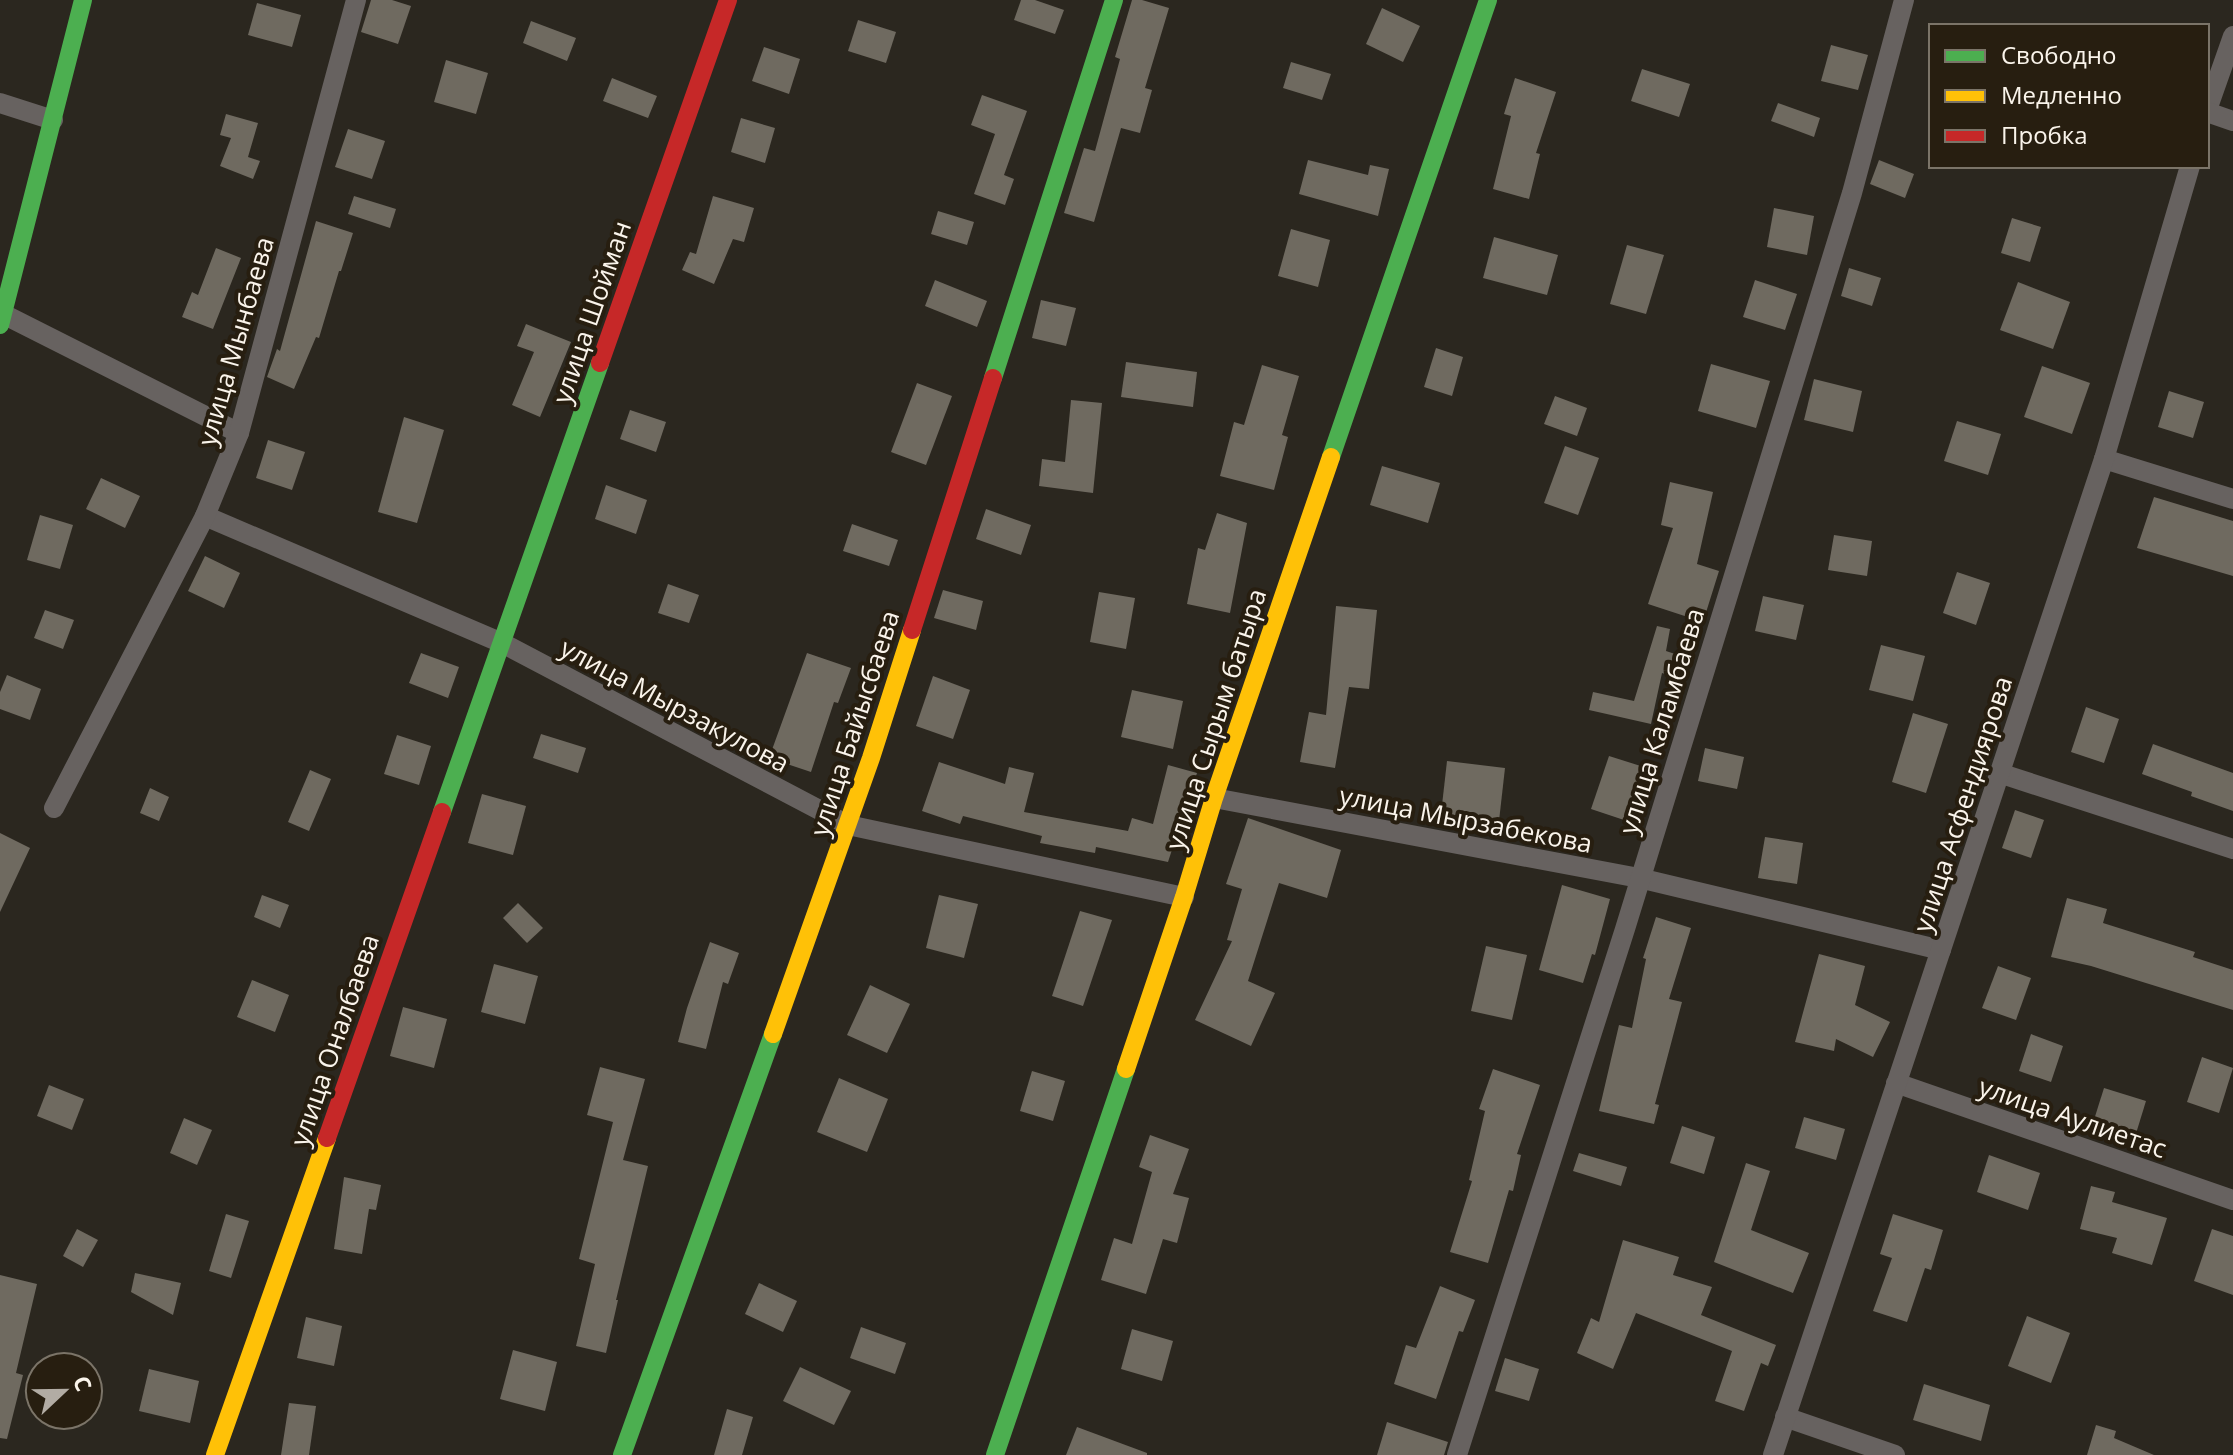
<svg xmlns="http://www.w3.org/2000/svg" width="2233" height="1455" viewBox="0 0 2233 1455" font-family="'Open Sans',sans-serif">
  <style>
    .building { fill: #6f6a60 }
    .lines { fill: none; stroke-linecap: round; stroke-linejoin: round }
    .street { stroke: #676260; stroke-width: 20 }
    .fast { stroke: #4caf50; stroke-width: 18 }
    .slow { stroke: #ffc107; stroke-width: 18 }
    .jam { stroke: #c62828; stroke-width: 18 }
    .labels { text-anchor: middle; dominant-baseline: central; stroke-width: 8; stroke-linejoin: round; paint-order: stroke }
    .street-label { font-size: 26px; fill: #faf4eb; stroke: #271e10 }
  </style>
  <rect width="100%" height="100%" fill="#2b271f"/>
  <g class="building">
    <polygon points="371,0 392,0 411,6 398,44 361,32"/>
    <polygon points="1021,0 1035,0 1064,10 1055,34 1014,20"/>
    <polygon points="1132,0 1142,0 1169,8 1145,88 1152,90 1140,133 1121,128 1094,222 1064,213 1084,148 1095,151 1120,59 1115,57"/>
    <polygon points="257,3 301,15 292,47 248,35"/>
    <polygon points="1382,8 1420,26 1403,62 1366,44"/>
    <polygon points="858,20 896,32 886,63 848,51"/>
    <polygon points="531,21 576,38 567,61 523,43"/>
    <polygon points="1831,45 1868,55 1858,90 1821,81"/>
    <polygon points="764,47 800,59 789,94 752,81"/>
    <polygon points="446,60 488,73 476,114 434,102"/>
    <polygon points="1291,62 1331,74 1322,100 1283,88"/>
    <polygon points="1642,69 1690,84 1679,117 1631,101"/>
    <polygon points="612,78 657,96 648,118 603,101"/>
    <polygon points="1515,78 1556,92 1536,153 1540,154 1529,199 1493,189 1511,116 1504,114"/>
    <polygon points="982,95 1027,111 1004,175 1014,179 1005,205 974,194 995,134 971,125"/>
    <polygon points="1778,103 1820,118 1814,137 1771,121"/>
    <polygon points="226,114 258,123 248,157 260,161 253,179 220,166 231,138 220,135"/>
    <polygon points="741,118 775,128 765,163 731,152"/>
    <polygon points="348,129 385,141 372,179 335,167"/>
    <polygon points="1308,160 1368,175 1370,165 1389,169 1378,216 1299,194"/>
    <polygon points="1879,160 1914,174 1905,198 1870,184"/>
    <polygon points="354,196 396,209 390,228 348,214"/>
    <polygon points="713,196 754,208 744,242 733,239 714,284 682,270 690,252 696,254"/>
    <polygon points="1774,208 1814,216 1807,255 1767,247"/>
    <polygon points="938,211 974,222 967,245 931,234"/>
    <polygon points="2012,218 2041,227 2030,262 2001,253"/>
    <polygon points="316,221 353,233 341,271 339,271 319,338 316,337 294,389 267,377 277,349 280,351"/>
    <polygon points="1291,229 1330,240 1318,287 1278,276"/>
    <polygon points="1494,237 1558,255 1547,295 1483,278"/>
    <polygon points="1627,245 1664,255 1646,314 1610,304"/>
    <polygon points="216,248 241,258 213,329 182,317 192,292 198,295"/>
    <polygon points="1849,268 1881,278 1872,306 1841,296"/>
    <polygon points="935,280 987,301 977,327 925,306"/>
    <polygon points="1755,280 1797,294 1785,330 1743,317"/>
    <polygon points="2018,282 2070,302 2053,349 2000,330"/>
    <polygon points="1041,300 1076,308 1066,346 1032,338"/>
    <polygon points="526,324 571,342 540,417 512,405 534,352 517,346"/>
    <polygon points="1436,348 1463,357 1452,396 1424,387"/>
    <polygon points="1126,362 1197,372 1193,407 1121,397"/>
    <polygon points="1711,364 1770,381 1756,428 1698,411"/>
    <polygon points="1262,365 1299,376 1282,435 1288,437 1274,490 1220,476 1234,422 1244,425"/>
    <polygon points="2042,366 2090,383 2072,434 2024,417"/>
    <polygon points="1814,379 1862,391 1853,432 1804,420"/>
    <polygon points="917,383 952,396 926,465 891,452"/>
    <polygon points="2169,391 2204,402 2193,438 2158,427"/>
    <polygon points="1555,396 1587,408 1577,436 1544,424"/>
    <polygon points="1071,400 1102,403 1093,493 1039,486 1042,459 1065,462"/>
    <polygon points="630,410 666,422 656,452 620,439"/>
    <polygon points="404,417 444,430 417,523 378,512"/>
    <polygon points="1957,421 2001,434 1988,475 1944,461"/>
    <polygon points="268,440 305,452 292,490 256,478"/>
    <polygon points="1565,446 1599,458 1578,515 1544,503"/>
    <polygon points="1382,466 1440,483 1428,523 1370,505"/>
    <polygon points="101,478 140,496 125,528 86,509"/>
    <polygon points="1670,482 1713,492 1697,564 1719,571 1703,622 1648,604 1673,528 1661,525"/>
    <polygon points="606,485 647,500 636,534 595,519"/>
    <polygon points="2154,497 2233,521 2233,576 2137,548"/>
    <polygon points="986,509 1031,525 1021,555 976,539"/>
    <polygon points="1217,513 1247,523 1230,613 1187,604 1198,548 1205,550"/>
    <polygon points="40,515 73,525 60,569 27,560"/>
    <polygon points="852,524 898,540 889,566 843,551"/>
    <polygon points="1834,535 1872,541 1867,576 1828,570"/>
    <polygon points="205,556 240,573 224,608 188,591"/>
    <polygon points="1957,572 1990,583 1976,625 1943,613"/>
    <polygon points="668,584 699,595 689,623 658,613"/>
    <polygon points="943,590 983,601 976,630 934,618"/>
    <polygon points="1099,592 1135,598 1126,649 1090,642"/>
    <polygon points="1763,596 1804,605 1796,640 1755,631"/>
    <polygon points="1336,606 1377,610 1369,689 1349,687 1335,768 1300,762 1309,712 1326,715"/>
    <polygon points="45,610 74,620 63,649 34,638"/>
    <polygon points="1657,626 1670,629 1666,651 1678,655 1671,676 1662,673 1651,724 1589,710 1593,692 1634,701"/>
    <polygon points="1881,645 1925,656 1913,701 1869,690"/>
    <polygon points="421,653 459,667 448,698 409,683"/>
    <polygon points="807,653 851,668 838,703 834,702 811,772 769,758"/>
    <polygon points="7,675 41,689 30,720 0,709 0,692"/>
    <polygon points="933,676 970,690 953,739 916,726"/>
    <polygon points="1132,690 1183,701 1173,749 1121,737"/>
    <polygon points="2086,707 2119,719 2104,763 2071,752"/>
    <polygon points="1913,713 1948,724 1926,793 1892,782"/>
    <polygon points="541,734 586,748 578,773 533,758"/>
    <polygon points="397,735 431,746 419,785 384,774"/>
    <polygon points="2153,744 2233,773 2233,811 2191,796 2192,792 2142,774"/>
    <polygon points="1705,748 1744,757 1737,789 1698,781"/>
    <polygon points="1609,756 1647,768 1630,822 1591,809"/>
    <polygon points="1447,761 1505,768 1499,821 1441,814"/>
    <polygon points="939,762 1005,784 1009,767 1034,773 1024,812 1128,831 1132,818 1153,824 1168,765 1197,773 1168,862 1096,847 1095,853 1040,843 1042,836 963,816 960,824 922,811"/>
    <polygon points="310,770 331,779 309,831 288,822"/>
    <polygon points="150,788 169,797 159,821 140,813"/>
    <polygon points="482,794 526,806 513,855 468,843"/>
    <polygon points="2015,810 2044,820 2031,858 2002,848"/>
    <polygon points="1248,818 1341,850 1327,898 1279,883 1248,981 1275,993 1251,1046 1195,1020 1232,941 1227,940 1242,889 1226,884"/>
    <polygon points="0,833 30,848 0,912"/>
    <polygon points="1765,837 1803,843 1797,884 1758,878"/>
    <polygon points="1562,885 1610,899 1595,955 1592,954 1583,983 1539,970"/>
    <polygon points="262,895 289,905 280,928 254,917"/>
    <polygon points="939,895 978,904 964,958 926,948"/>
    <polygon points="2067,898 2107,909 2103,923 2195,952 2193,957 2233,970 2233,1010 2091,966 2051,957"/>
    <polygon points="518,903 543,928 527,943 503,918"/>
    <polygon points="1080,911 1112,920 1083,1006 1052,996"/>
    <polygon points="1656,917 1691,928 1669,999 1682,1002 1655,1104 1659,1105 1654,1124 1599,1111 1619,1025 1632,1028 1646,959 1643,958"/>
    <polygon points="710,942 739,953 728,984 723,982 706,1049 678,1042 687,1008"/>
    <polygon points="1486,946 1527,955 1512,1020 1471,1011"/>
    <polygon points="1819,954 1865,966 1855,1005 1890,1022 1873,1057 1836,1039 1834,1051 1795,1042"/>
    <polygon points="494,964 538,976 525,1024 481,1012"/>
    <polygon points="1998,966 2031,978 2016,1020 1982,1008"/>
    <polygon points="252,980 289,995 275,1032 237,1017"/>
    <polygon points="870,985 910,1004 887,1053 847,1035"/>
    <polygon points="403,1007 447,1019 434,1068 390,1056"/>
    <polygon points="2031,1034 2063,1046 2051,1082 2019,1071"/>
    <polygon points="2202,1057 2233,1068 2219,1113 2187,1102"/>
    <polygon points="600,1067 645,1079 623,1160 648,1166 616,1300 618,1300 606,1353 576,1346 595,1264 579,1259 613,1122 587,1115"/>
    <polygon points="1493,1069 1540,1085 1517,1154 1521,1155 1513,1191 1509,1190 1488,1263 1450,1252 1472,1181 1469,1180 1485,1111 1479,1109"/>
    <polygon points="1032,1071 1065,1081 1053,1121 1020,1111"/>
    <polygon points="839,1078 888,1099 867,1152 817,1132"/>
    <polygon points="49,1085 84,1099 72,1130 37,1116"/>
    <polygon points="2104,1088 2146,1101 2134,1140 2092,1126"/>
    <polygon points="1804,1117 1845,1129 1836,1160 1795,1148"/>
    <polygon points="184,1118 212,1130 197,1165 170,1153"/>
    <polygon points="1682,1126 1715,1137 1704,1174 1670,1163"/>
    <polygon points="1150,1135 1189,1149 1173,1194 1189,1198 1177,1243 1163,1239 1146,1294 1101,1280 1114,1238 1132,1244 1152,1172 1139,1167"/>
    <polygon points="1579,1153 1627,1167 1621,1186 1573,1171"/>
    <polygon points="1989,1155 2040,1173 2028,1210 1977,1192"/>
    <polygon points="1746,1163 1770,1171 1751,1230 1809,1253 1793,1293 1714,1262"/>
    <polygon points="344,1177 381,1185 376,1210 369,1209 362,1254 334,1249"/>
    <polygon points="2091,1186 2115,1192 2112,1202 2167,1218 2152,1265 2112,1253 2117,1238 2080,1229"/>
    <polygon points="226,1214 249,1221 231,1278 209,1271"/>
    <polygon points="1893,1214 1943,1230 1931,1270 1925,1268 1907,1322 1873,1311 1892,1258 1880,1254"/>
    <polygon points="77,1229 98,1240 83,1267 63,1256"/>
    <polygon points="2212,1229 2233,1236 2233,1295 2194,1281"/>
    <polygon points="1623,1240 1679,1257 1673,1275 1712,1287 1701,1315 1776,1345 1768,1366 1761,1363 1744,1411 1715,1401 1732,1351 1636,1313 1613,1369 1577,1353 1591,1318 1599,1322"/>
    <polygon points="135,1273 181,1283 173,1315 131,1292"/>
    <polygon points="0,1275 37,1284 16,1373 23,1375 7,1439 0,1438"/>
    <polygon points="759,1283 797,1301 783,1332 745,1314"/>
    <polygon points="1440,1286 1475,1300 1463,1332 1459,1331 1436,1399 1394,1384 1406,1345 1416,1348"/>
    <polygon points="2027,1316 2070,1333 2051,1383 2008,1366"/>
    <polygon points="306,1317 342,1326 334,1366 297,1358"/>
    <polygon points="861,1327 906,1343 895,1374 850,1358"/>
    <polygon points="1132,1329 1173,1341 1162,1381 1121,1369"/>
    <polygon points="513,1350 557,1362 545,1411 500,1399"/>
    <polygon points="1505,1358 1539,1369 1529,1401 1495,1391"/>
    <polygon points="800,1367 851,1391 834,1425 783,1401"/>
    <polygon points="149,1369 199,1381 190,1423 139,1411"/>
    <polygon points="1924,1384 1990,1405 1981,1441 1913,1420"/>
    <polygon points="289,1403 316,1406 309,1455 281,1455"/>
    <polygon points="727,1409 753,1417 742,1455 714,1455"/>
    <polygon points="1387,1422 1448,1442 1444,1455 1377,1455"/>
    <polygon points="2096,1425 2116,1431 2114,1438 2154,1455 2087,1455"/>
    <polygon points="1077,1427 1147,1453 1147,1455 1066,1455"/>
  </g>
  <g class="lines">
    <g class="street">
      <polyline points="0,103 53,120"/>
      <polyline points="2207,110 2233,36"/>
      <polyline points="2207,112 2233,121"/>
      <polyline points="3,314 239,433"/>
      <polyline points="2104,459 2233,499"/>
      <polyline points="205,516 502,643 848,825 1184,897"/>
      <polyline points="1999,773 2233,849"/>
      <polyline points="1214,798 1639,878 1941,950"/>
      <polyline points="54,808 205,516 239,433 356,0"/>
      <polyline points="1896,1083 2233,1200"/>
      <polyline points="1785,1417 1895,1455"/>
      <polyline points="1457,1455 1625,929 1852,193 1904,0"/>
      <polyline points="1773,1455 2104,459 2190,166"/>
    </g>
    <g class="fast">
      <polyline points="0,325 83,0"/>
      <polyline points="993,378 1114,0"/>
      <polyline points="1331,457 1488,0"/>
      <polyline points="442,812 600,363"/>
      <polyline points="622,1455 773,1034"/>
      <polyline points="995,1455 1126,1069"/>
    </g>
    <g class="slow">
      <polyline points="773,1034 871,758 912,630"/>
      <polyline points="1126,1069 1184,897 1214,798 1331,457"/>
      <polyline points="215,1455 327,1138"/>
    </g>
    <g class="jam">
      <polyline points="600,363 728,0"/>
      <polyline points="912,630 993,378"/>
      <polyline points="327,1138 442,812"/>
    </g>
  </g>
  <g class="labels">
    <g class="street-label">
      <text transform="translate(591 312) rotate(-71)">улица Шойман</text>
      <text transform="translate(235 341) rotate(-74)">улица Мынбаева</text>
      <text transform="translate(675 705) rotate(28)">улица Мырзакулова</text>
      <text transform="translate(1215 719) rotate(-72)">улица Сырым батыра</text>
      <text transform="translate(1661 721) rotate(-73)">улица Каламбаева</text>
      <text transform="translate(854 723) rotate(-72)">улица Байысбаева</text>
      <text transform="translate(1962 804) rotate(-72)">улица Асфендиярова</text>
      <text transform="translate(1466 819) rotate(11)">улица Мырзабекова</text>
      <text transform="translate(334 1040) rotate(-71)">улица Оналбаева</text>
      <text transform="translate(2073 1117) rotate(19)">улица Аулиетас</text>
    </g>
  </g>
  <rect x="1929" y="24" width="280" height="144" fill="#271e10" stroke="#7b7468" stroke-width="2"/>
  <rect x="1945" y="50" width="40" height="12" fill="#4caf50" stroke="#7b7468" stroke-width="2"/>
  <text x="2001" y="64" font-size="24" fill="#faf4eb">Свободно</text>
  <rect x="1945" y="90" width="40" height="12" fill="#ffc107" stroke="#7b7468" stroke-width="2"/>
  <text x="2001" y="104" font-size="24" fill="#faf4eb">Медленно</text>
  <rect x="1945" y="130" width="40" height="12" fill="#c62828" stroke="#7b7468" stroke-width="2"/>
  <text x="2001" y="144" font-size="24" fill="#faf4eb">Пробка</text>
  <g transform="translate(64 1391) rotate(68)"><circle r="38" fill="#271e10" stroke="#7b7468" stroke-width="2"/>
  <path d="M0-6L14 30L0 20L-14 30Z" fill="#b2aca4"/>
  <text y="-12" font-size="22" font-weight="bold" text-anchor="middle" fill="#faf4eb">С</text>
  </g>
</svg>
